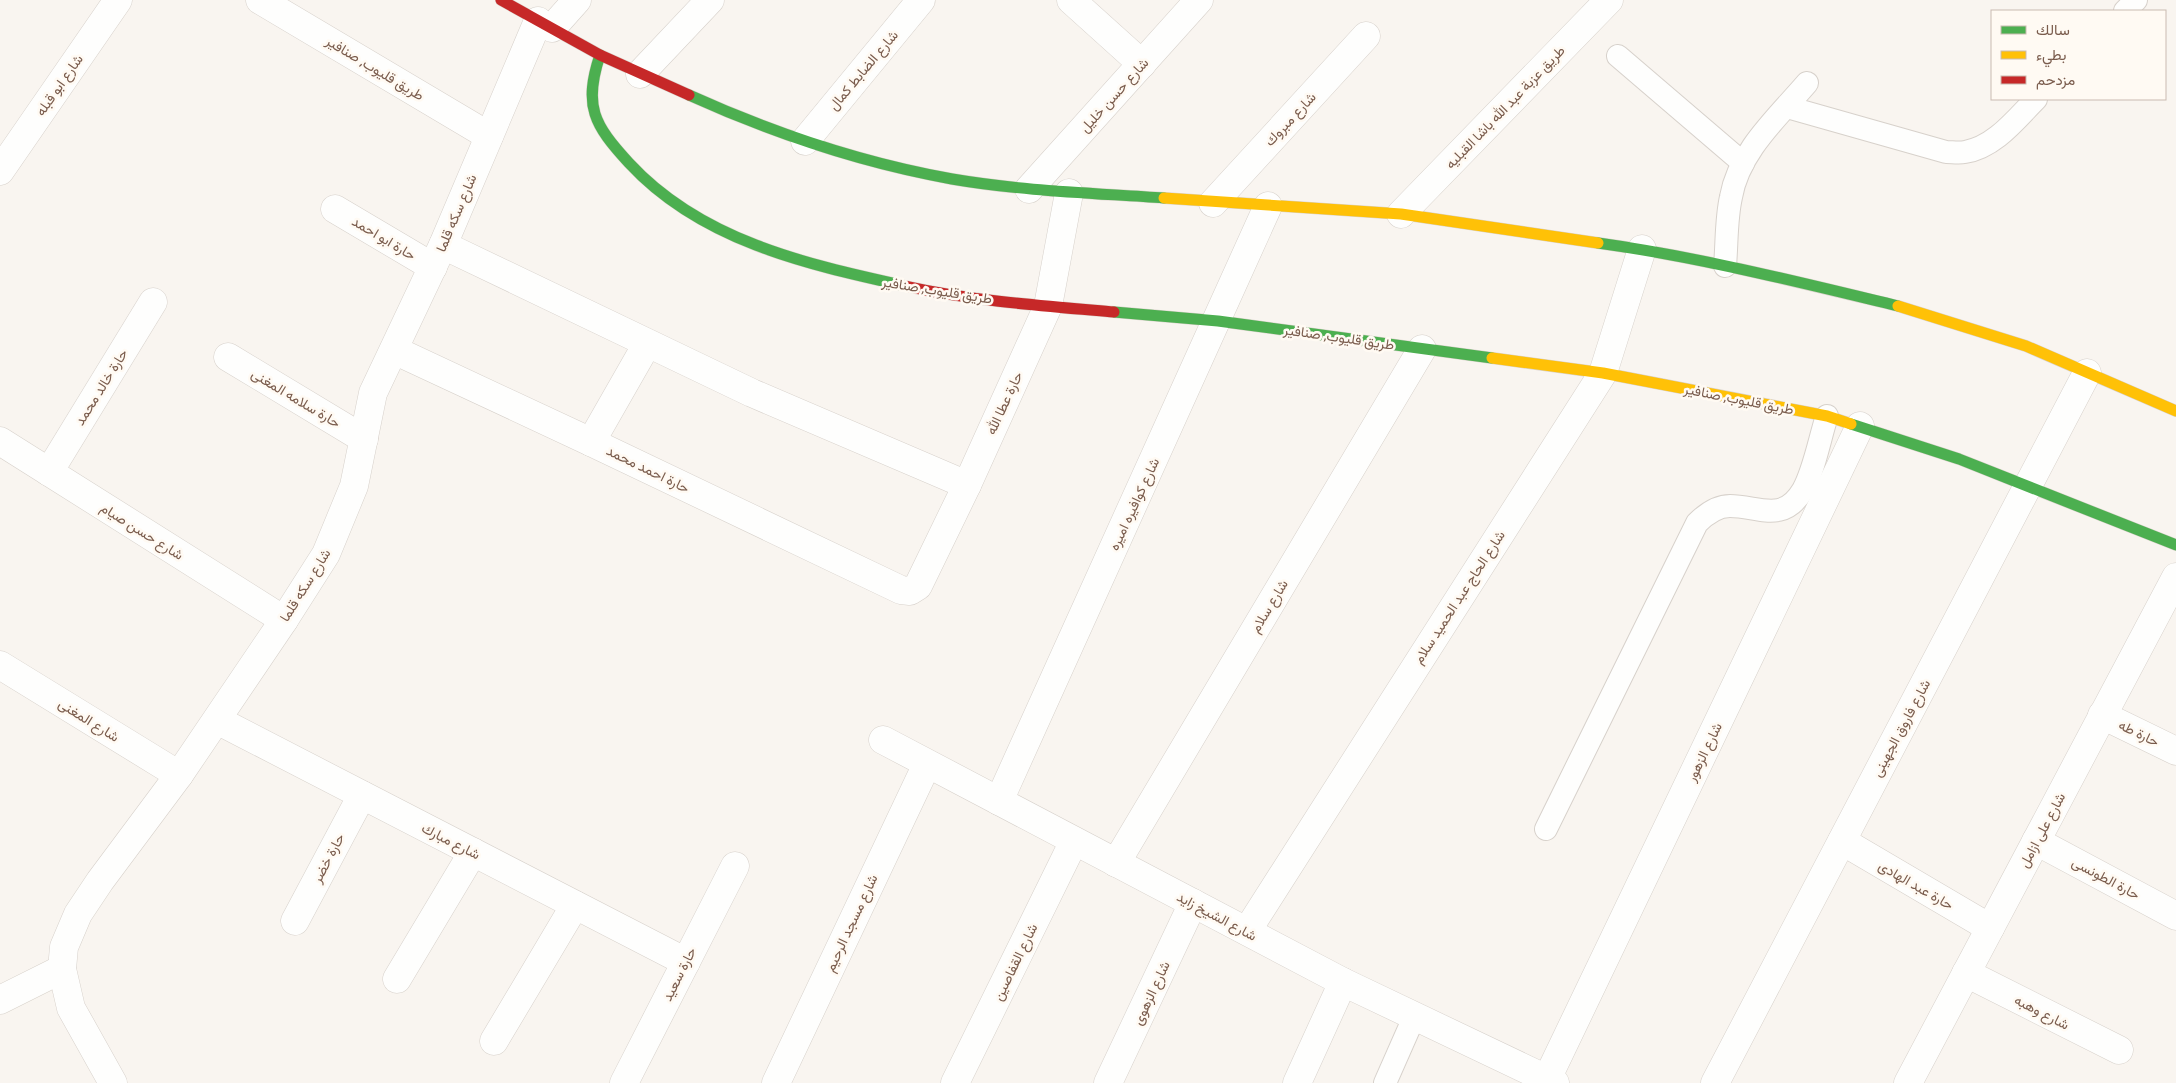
<svg xmlns="http://www.w3.org/2000/svg" width="2176" height="1083" viewBox="0 0 2176 1083" font-family="'Roboto Condensed',Vazirmatn,sans-serif">
  <style>
    .lines { fill: none; stroke-linecap: round; stroke-linejoin: round }
    .lane-casing { stroke: #d7d1cb; stroke-width: 24 }
    .street-casing { stroke: #d7d1cb; stroke-width: 29 }
    .fast-casing { stroke: #d9d2cb; stroke-width: 12 }
    .slow-casing { stroke: #d9d2cb; stroke-width: 12 }
    .jam-casing { stroke: #d9d2cb; stroke-width: 12 }
    .lane { stroke: #fefefd; stroke-width: 22 }
    .street { stroke: #fefefd; stroke-width: 28 }
    .fast { stroke: #4caf50; stroke-width: 11 }
    .slow { stroke: #ffc107; stroke-width: 11 }
    .jam { stroke: #c62828; stroke-width: 11 }
    .labels { text-anchor: middle; dominant-baseline: central; stroke-width: 5; stroke-linejoin: round; paint-order: stroke }
    .street-label { font-size: 14px; fill: #7a5c4d; stroke: #fffaf3 }
  </style>
  <rect width="100%" height="100%" fill="#f9f5f0"/>
  <g class="lines">
    <defs>
      <g id="lane">
        <polyline points="2125,11 2136,0"/>
        <polyline points="1618,56 1743,163"/>
        <path d="M1787,107l159,45c6,0 13,1 19,0 30,-5 51,-33 71,-53"/>
        <path d="M1725,266c2,-23 1,-47 6,-69 8,-46 47,-80 76,-114"/>
        <path d="M1546,829l151,-306c9,-9 20,-17 33,-17 28,0 53,18 73,-16 11,-19 17,-53 24,-74"/>
        <polyline points="1385,1083 1415,1015"/>
      </g>
      <g id="street">
        <polyline points="260,0 489,136"/>
        <polyline points="1071,0 1142,64"/>
        <polyline points="552,28 577,0"/>
        <polyline points="640,74 710,0"/>
        <polyline points="805,141 921,0"/>
        <polyline points="0,171 118,0"/>
        <polyline points="1029,189 1199,0"/>
        <polyline points="1213,203 1366,36"/>
        <polyline points="335,209 433,267"/>
        <polyline points="1401,214 1609,0"/>
        <polyline points="443,245 752,393 967,485"/>
        <polyline points="394,350 591,442 901,590 910,591 918,586 967,485 1048,306 1069,193"/>
        <polyline points="228,357 364,439"/>
        <polyline points="0,441 284,620"/>
        <polyline points="591,442 647,344"/>
        <polyline points="49,472 153,302"/>
        <polyline points="0,665 179,775"/>
        <polyline points="2102,715 2176,751"/>
        <polyline points="217,720 686,962"/>
        <polyline points="883,740 1343,982 1555,1083"/>
        <polyline points="999,801 1268,206"/>
        <polyline points="1842,841 1990,928"/>
        <polyline points="2036,841 2176,916"/>
        <polyline points="1116,863 1422,349"/>
        <polyline points="295,921 362,795"/>
        <polyline points="1247,931 1603,373 1642,249"/>
        <polyline points="1966,973 2119,1050"/>
        <polyline points="397,979 473,852"/>
        <polyline points="0,1000 62,969"/>
        <polyline points="494,1041 575,905"/>
        <polyline points="1547,1079 1860,426"/>
        <polyline points="113,1083 71,1008 62,969 64,947 78,914 100,881 179,775 284,620 326,554 354,486 373,393 443,245 538,21"/>
        <polyline points="624,1083 735,866"/>
        <polyline points="776,1083 927,764"/>
        <polyline points="955,1083 1074,841"/>
        <polyline points="1108,1083 1193,903"/>
        <polyline points="1297,1083 1343,982"/>
        <polyline points="1715,1083 2087,373"/>
        <polyline points="1908,1083 2176,577"/>
      </g>
      <g id="fast">
        <path d="M600,55c-17,51 -6,70 29,108 72,78 177,101 276,123"/>
        <path d="M689,95c84,38 173,68 263,84 70,12 141,14 212,19"/>
        <path d="M1598,243c101,14 200,39 300,63"/>
        <polyline points="1114,312 1218,321 1492,358"/>
        <polyline points="1851,424 1959,459 2176,545"/>
      </g>
      <g id="slow">
        <polyline points="1164,198 1401,214 1598,243"/>
        <polyline points="1898,306 2026,346 2176,411"/>
        <polyline points="1492,358 1603,373 1827,416 1851,424"/>
      </g>
      <g id="jam">
        <polyline points="501,0 600,55 689,95"/>
        <path d="M905,286c68,15 139,20 209,26"/>
      </g>
    </defs>
    <use href="#lane" class="lane-casing"/>
    <use href="#street" class="street-casing"/>
    <use href="#fast" class="fast-casing"/>
    <use href="#slow" class="slow-casing"/>
    <use href="#jam" class="jam-casing"/>
    <use href="#lane" class="lane"/>
    <use href="#street" class="street"/>
    <use href="#fast" class="fast"/>
    <use href="#slow" class="slow"/>
    <use href="#jam" class="jam"/>
  </g>
  <g class="labels">
    <g class="street-label">
      <text transform="translate(375 68) rotate(31)">طريق قليوب, صنافير</text>
      <text transform="translate(863 70) rotate(-50)">شارع الضابط كمال</text>
      <text transform="translate(59 85) rotate(-55)">شارع ابو قبله</text>
      <text transform="translate(1114 95) rotate(-48)">شارع حسن خليل</text>
      <text transform="translate(1505 107) rotate(-46)">طريق عزبة عبد الله باشا القبليه</text>
      <text transform="translate(1290 119) rotate(-47)">شارع مبروك</text>
      <text transform="translate(456 213) rotate(-67)">شارع سكه قلما</text>
      <text transform="translate(384 238) rotate(31)">حارة ابو احمد</text>
      <text transform="translate(937 290) rotate(9)">طريق قليوب, صنافير</text>
      <text transform="translate(1339 337) rotate(8)">طريق قليوب, صنافير</text>
      <text transform="translate(101 387) rotate(-58)">حارة خالد محمد</text>
      <text transform="translate(296 398) rotate(31)">حارة سلامه المغنى</text>
      <text transform="translate(1739 399) rotate(11)">طريق قليوب, صنافير</text>
      <text transform="translate(1004 403) rotate(-65)">حارة عطا الله</text>
      <text transform="translate(648 469) rotate(26)">حارة احمد محمد</text>
      <text transform="translate(1134 504) rotate(-65)">شارع كوافيره اميره</text>
      <text transform="translate(142 531) rotate(32)">شارع حسن صيام</text>
      <text transform="translate(305 585) rotate(-58)">شارع سكه قلما</text>
      <text transform="translate(1459 597) rotate(-57)">شارع الحاج عبد الحميد سلام</text>
      <text transform="translate(1269 606) rotate(-59)">شارع سلام</text>
      <text transform="translate(89 720) rotate(32)">شارع المغنى</text>
      <text transform="translate(1901 728) rotate(-62)">شارع فاروق الجهينى</text>
      <text transform="translate(2139 733) rotate(26)">حارة طه</text>
      <text transform="translate(1704 752) rotate(-64)">شارع الزهور</text>
      <text transform="translate(2042 830) rotate(-62)">شارع على ازامل</text>
      <text transform="translate(451 841) rotate(27)">شارع مبارك</text>
      <text transform="translate(328 858) rotate(-62)">حارة خضر</text>
      <text transform="translate(2106 878) rotate(28)">حارة الطونسى</text>
      <text transform="translate(1916 885) rotate(30)">حارة عبد الهادى</text>
      <text transform="translate(1217 916) rotate(28)">شارع الشيخ زايد</text>
      <text transform="translate(851 923) rotate(-65)">شارع مسجد الرحيم</text>
      <text transform="translate(1015 962) rotate(-64)">شارع القفاصين</text>
      <text transform="translate(679 974) rotate(-63)">حارة سعيد</text>
      <text transform="translate(1151 993) rotate(-65)">شارع الزهوى</text>
      <text transform="translate(2042 1012) rotate(27)">شارع وهبه</text>
    </g>
  </g>
  <rect x="1991" y="10" width="175" height="90" fill="#fffaf3" stroke="#cabbb1"/>
  <rect x="2001" y="26" width="25" height="8" fill="#4caf50" stroke="#cabbb1"/>
  <text x="2036" y="35" font-size="15" fill="#7a5c4d">سالك</text>
  <rect x="2001" y="51" width="25" height="8" fill="#ffc107" stroke="#cabbb1"/>
  <text x="2036" y="60" font-size="15" fill="#7a5c4d">بطيء</text>
  <rect x="2001" y="76" width="25" height="8" fill="#c62828" stroke="#cabbb1"/>
  <text x="2036" y="85" font-size="15" fill="#7a5c4d">مزدحم</text>
</svg>
